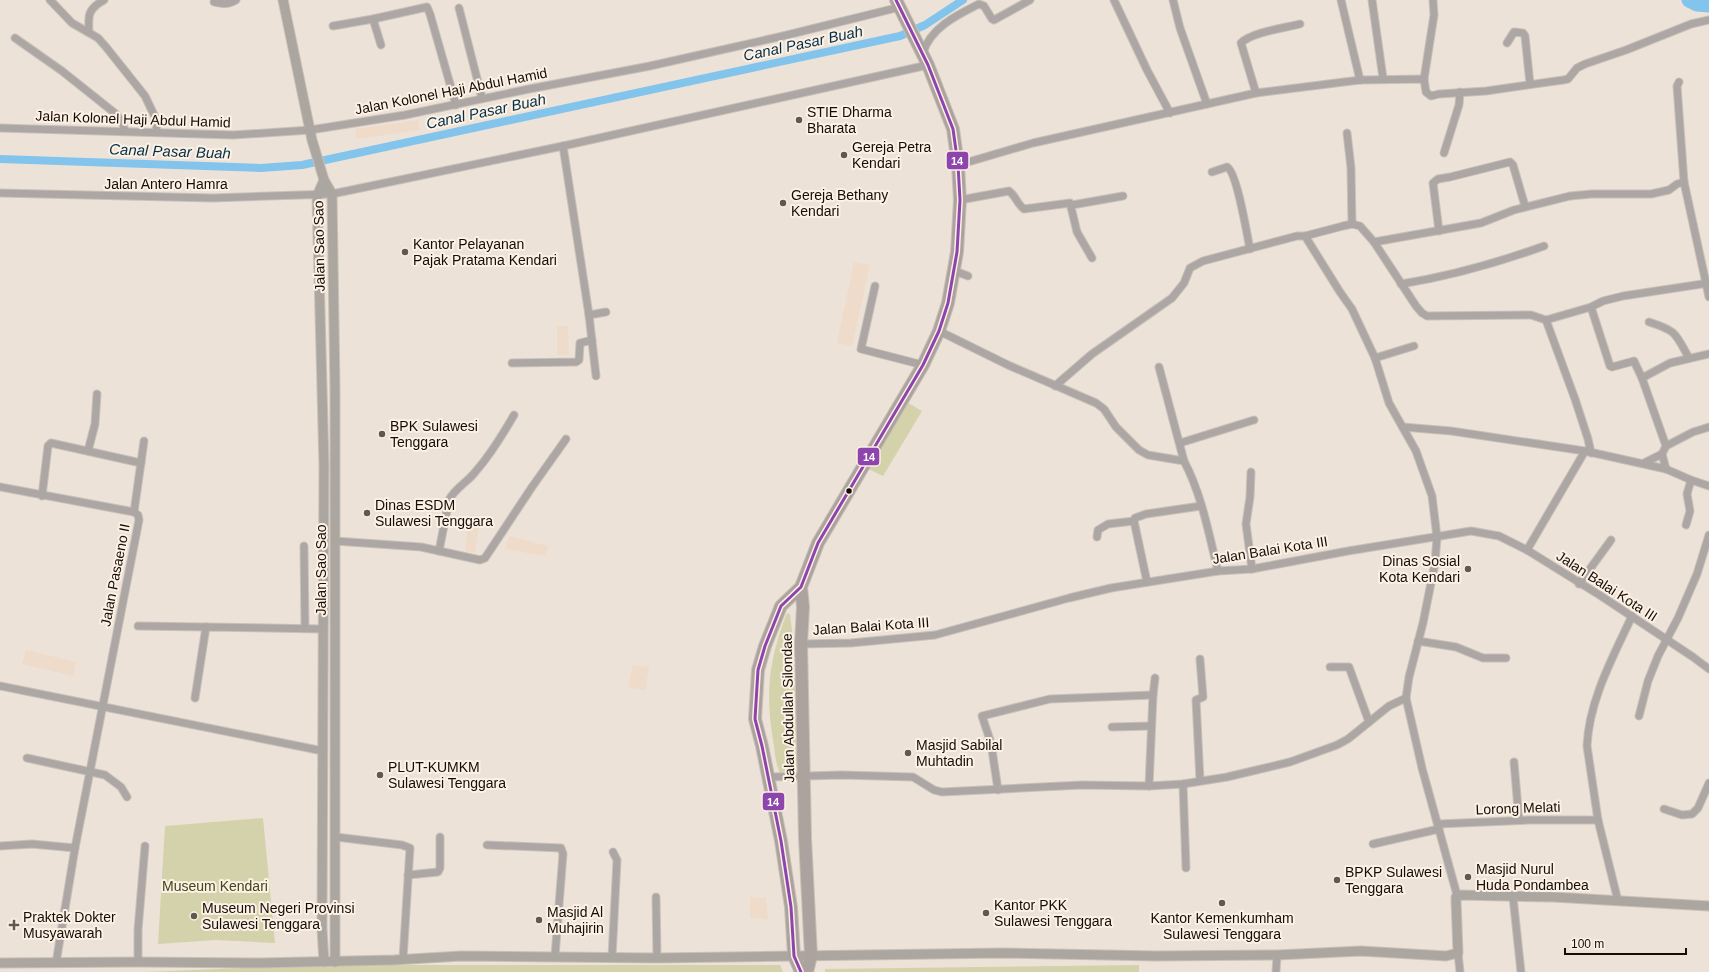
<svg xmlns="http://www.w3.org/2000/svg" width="1709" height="972" viewBox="0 0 1709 972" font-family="Helvetica,sans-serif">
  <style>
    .built { fill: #efdbc9 }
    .green { fill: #d4d2ab }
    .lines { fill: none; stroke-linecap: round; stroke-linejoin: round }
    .canal { stroke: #82c4ec; stroke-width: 8 }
    .river { stroke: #82c4ec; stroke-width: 15 }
    .street-casing { stroke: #c9c0b7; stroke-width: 9 }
    .secondary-casing { stroke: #c9c0b7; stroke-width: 11 }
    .highway-casing { stroke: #c9c0b7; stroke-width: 14 }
    .street { stroke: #aca6a4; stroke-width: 7 }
    .secondary { stroke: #aca6a1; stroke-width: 9 }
    .highway { stroke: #aca39f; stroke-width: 12 }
    .bus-1-casing { stroke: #fdf0e4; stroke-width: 6 }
    .bus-1 { stroke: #8e44ad; stroke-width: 3 }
    .poi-dot { fill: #615850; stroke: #fdf0e4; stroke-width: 1.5 }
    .bus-dot { fill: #150e07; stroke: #fdf0e4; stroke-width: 1.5 }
    .labels { text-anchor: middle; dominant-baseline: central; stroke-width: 4; stroke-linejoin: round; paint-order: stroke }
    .street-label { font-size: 14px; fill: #150e07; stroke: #fdf0e4 }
    .poi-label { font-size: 14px; fill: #150e07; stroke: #fdf0e4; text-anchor: start }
    .park-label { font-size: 14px; fill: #42451a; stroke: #fdf0e4 }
    .water-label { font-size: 15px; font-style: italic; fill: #022f47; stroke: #fdf0e4 }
    .line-badge { stroke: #fdf0e4; stroke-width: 1.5 }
    .badge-label { font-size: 11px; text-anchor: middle; font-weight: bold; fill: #fff }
  </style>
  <rect width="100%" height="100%" fill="#ede2d7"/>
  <g class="built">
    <polygon points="418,120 420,130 357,139 355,129"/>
    <polygon points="854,262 870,265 852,346 837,343"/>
    <polygon points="557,326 568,326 569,355 557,355"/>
    <polygon points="469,514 480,516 475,553 465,551"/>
    <polygon points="509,536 548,546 545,556 505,549"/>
    <polygon points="26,650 76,662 73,676 22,664"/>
    <polygon points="633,665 649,667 645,690 628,688"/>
    <polygon points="750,897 766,898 768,920 750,918"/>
  </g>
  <g class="green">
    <polygon points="905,401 922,411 883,476 866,468"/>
    <path d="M788,613l2,2 3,24 5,125 -3,5 -15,4c-4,-8 -5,-19 -6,-27 -9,-52 -6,-82 12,-131z"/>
    <polygon points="263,818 275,943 216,940 158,944 165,826"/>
    <polygon points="322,965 780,965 783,972 144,972"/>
    <polygon points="1139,965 1139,972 825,972 825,969"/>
  </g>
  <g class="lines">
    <polyline class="canal" points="0,159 261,168 302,165 900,36 925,25 963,0"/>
    <polyline class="river" points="1689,0 1697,4 1709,5"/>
    <defs>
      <g id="street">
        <polyline points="50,0 72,23 98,38 106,47 145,96 155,117 157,132"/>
        <polyline points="1114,0 1147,70 1170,113"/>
        <polyline points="1173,0 1180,28 1207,104"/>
        <polyline points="1341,0 1360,80"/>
        <polyline points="1372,0 1383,78"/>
        <path d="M214,2c8,2 14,3 22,-2"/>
        <polyline points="459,8 482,98"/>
        <polyline points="373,19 381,45"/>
        <polyline points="333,26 373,19 427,7 430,14 456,105"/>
        <path d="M89,32c-1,-17 -1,-23 15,-32"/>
        <polyline points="15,38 62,71 116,114 122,122 125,131"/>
        <polyline points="1507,43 1514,32 1523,33 1525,36 1530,84"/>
        <path d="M923,53c7,-25 34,-38 56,-49l5,2 8,13 2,1 36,-20"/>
        <polyline points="1424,79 1434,15 1433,0"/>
        <polyline points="1679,82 1677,86 1684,182 1709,297"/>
        <path d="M1256,93l-15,-50c11,-11 44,-15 59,-19"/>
        <polyline points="0,128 233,135 310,130 405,115 529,89 650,66 783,36 900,7"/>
        <polyline points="1347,133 1351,168 1352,224"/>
        <polyline points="563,146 589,315 596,376"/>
        <polyline points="1444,153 1459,105 1460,92"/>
        <polyline points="958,165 1033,143 1256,93 1360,80 1424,79 1426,92 1431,96 1439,94 1486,91 1563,80 1568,79 1577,68 1585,64 1626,50 1691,24 1709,20"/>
        <path d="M1212,172l15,-5c10,5 20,68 23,82"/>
        <polyline points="0,193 213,198 332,194 563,146 928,65"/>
        <path d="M960,200l49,-9c7,5 8,13 15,18l46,-6 7,29 15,26"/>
        <polyline points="1072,205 1123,196"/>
        <polyline points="1439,231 1433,183 1438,179 1450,177 1510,162 1513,165 1525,206"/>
        <polyline points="1305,236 1343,226 1352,224 1360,226 1374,242 1416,306 1422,313 1427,316 1531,315 1546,320"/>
        <polyline points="1374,242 1481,223 1514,210 1570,196 1592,194 1651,194 1669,190 1677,184 1684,182"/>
        <polyline points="955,271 968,276"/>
        <path d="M1401,284c49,-8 96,-21 143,-38"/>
        <polyline points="875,286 861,349 923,365"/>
        <polyline points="1591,307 1610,366 1612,367 1634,361 1642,378"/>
        <polyline points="589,315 606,312"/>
        <path d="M1649,322c28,9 26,11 40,36"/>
        <path d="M939,331l69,34 88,38 8,6 12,18 23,23 9,5 36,6c18,34 25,74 34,110"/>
        <polyline points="1375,358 1414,346"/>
        <polyline points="512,363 576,362 579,360 580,343 592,340"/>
        <polyline points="1159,367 1184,461"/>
        <polyline points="1055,386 1092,354 1172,298 1184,283 1190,268 1203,261 1297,236 1305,236 1340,292 1352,309 1375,358 1389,403 1416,451 1432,496 1437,537 1435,563 1423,623 1409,677 1406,698 1422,768 1457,895"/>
        <polyline points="1403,427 1451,431 1585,451 1666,469 1691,480 1709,486"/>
        <polyline points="1180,443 1254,420"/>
        <polyline points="1666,446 1693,432 1709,427"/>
        <polyline points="88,451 95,424 97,394"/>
        <polyline points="1591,453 1588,439 1575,399 1546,320 1591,307 1603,301 1623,296 1709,283"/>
        <polyline points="1644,463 1662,454"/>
        <polyline points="1666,469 1662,454 1666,446 1642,378 1670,363 1709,354"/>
        <polyline points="1251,472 1250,497 1246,524 1252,569"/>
        <polyline points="0,487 134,512 138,515 139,520 75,848 56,963"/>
        <polyline points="42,496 48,446 51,443 141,463"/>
        <polyline points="134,512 144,441"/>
        <polyline points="1686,525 1690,511 1687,494 1691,480"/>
        <polyline points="1097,537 1098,530 1108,524 1134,521"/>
        <polyline points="335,541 421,547 480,560 485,558 532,487 566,439"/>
        <polyline points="304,546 305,628"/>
        <polyline points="1527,550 1585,451"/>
        <path d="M439,551l10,-51c6,-12 19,-18 27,-29 15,-17 27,-37 38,-56"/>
        <polyline points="1147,582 1134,521 1135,518 1146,514 1201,506"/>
        <polyline points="1579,584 1611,540"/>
        <polyline points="138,626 206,627"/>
        <polyline points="1418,641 1456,647 1483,658 1506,658"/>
        <polyline points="801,644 851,643 935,635 1069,598 1111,588 1218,571 1252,569 1348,551 1471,531 1499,536 1527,550 1601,596 1693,657 1709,669"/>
        <polyline points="1330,667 1349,667 1369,722"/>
        <polyline points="0,686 323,751"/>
        <polyline points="195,698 206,627 323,629"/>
        <polyline points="1639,716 1648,681 1658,656 1678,618 1697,574 1709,535"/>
        <polyline points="1112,727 1151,726"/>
        <polyline points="27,758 105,775 121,787 127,797"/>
        <polyline points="1514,762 1519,820"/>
        <polyline points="769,777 842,775 913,777 934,790 942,792 1082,785 1149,786 1183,784 1227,777 1290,762 1337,745 1348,739 1389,706 1406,698"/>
        <polyline points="1200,780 1196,700 1203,697 1200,659"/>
        <polyline points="1183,784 1186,868"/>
        <polyline points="1149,786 1153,695 1155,678"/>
        <polyline points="998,790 991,743 982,716 1050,699 1153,695"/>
        <polyline points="1664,809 1682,815 1692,814 1698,808 1709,783"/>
        <polyline points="1438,824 1530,820 1598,820"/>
        <polyline points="336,837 402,845 410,848 403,959"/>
        <polyline points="1373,844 1439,829"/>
        <polyline points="487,845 561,848 563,854 555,956"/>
        <polyline points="0,846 32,844 75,848"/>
        <polyline points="408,875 438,872 440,868 440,837"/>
        <polyline points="656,897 657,958"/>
        <polyline points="1513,897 1521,972"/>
        <path d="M1618,901l-20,-81 -11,-74c2,-46 26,-89 45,-130"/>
        <polyline points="1458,953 1460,972"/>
        <polyline points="612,957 617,860 613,852"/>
        <polyline points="138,962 138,930 145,846"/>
        <polyline points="1276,972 1277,955"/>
      </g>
      <g id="secondary">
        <polyline points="283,0 312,140 324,180 332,194 335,390 335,962"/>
        <polyline points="324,962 322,929 324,465 317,196 324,180"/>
        <polyline points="0,963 138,962 260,963 394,960 461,956 657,958 1002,953 1157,956 1277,955 1361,951 1446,956 1458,953 1456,900 1456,897 1459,895 1553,897 1709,906"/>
      </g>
      <g id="highway">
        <polyline points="801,587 803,607 801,644 805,838 811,956 807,972"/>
        <polyline points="801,972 794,956 791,907 781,841 762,746 755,719 758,670 765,646 781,606 801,587 818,543 923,365 939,331 948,303 957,252 960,200 958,165 953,129 928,65 896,0"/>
      </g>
    </defs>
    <use href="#street" class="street-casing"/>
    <use href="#secondary" class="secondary-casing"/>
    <use href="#highway" class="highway-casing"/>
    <use href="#street" class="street"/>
    <use href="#secondary" class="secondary"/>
    <use href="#highway" class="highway"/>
    <defs>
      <polyline id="bus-1" points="801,972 794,956 791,907 781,841 762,746 755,719 758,670 765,646 781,606 801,587 818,543 923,365 939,331 948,303 957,252 960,200 958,165 953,129 928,65 896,0"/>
    </defs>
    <use href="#bus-1" class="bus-1-casing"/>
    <use href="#bus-1" class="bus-1"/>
  </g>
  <g class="poi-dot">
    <circle cx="799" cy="120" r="4"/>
    <circle cx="844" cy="155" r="4"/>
    <circle cx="783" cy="203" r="4"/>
    <circle cx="405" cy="252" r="4"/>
    <circle cx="382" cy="434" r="4"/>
    <circle cx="367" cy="513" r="4"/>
    <circle cx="1468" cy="569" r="4"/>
    <circle cx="908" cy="753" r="4"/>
    <circle cx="380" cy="775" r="4"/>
    <circle cx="1468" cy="877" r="4"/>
    <circle cx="1337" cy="880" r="4"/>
    <circle cx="1222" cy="903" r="4"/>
    <circle cx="986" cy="913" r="4"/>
    <circle cx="194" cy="916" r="4"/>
    <circle cx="539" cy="920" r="4"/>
    <path d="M12 919h4v4h4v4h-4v4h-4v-4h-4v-4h4z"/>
  </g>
  <circle class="bus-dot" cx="849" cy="491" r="3.5"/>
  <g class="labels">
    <g class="street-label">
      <text transform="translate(451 91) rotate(-11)">Jalan Kolonel Haji Abdul Hamid</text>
      <text transform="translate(133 119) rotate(2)">Jalan Kolonel Haji Abdul Hamid</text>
      <text x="166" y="184">Jalan Antero Hamra</text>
      <text transform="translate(319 246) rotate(-91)">Jalan Sao Sao</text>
      <text transform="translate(1270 550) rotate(-9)">Jalan Balai Kota III</text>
      <text transform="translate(321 570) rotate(-90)">Jalan Sao Sao</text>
      <text transform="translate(115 575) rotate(-79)">Jalan Pasaeno II</text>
      <text transform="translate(1607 586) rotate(33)">Jalan Balai Kota III</text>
      <text transform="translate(871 626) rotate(-4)">Jalan Balai Kota III</text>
      <text transform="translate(788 708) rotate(-91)">Jalan Abdullah Silondae</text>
      <text transform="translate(1518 808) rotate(-2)">Lorong Melati</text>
    </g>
    <g class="poi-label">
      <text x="807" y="112">STIE Dharma<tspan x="807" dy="16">Bharata</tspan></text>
      <text x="852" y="147">Gereja Petra<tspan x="852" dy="16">Kendari</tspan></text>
      <text x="791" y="195">Gereja Bethany<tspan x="791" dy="16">Kendari</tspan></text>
      <text x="413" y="244">Kantor Pelayanan<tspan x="413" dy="16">Pajak Pratama Kendari</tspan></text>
      <text x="390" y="426">BPK Sulawesi<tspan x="390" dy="16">Tenggara</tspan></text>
      <text x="375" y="505">Dinas ESDM<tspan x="375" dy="16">Sulawesi Tenggara</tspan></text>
      <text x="1460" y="561" text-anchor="end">Dinas Sosial<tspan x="1460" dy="16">Kota Kendari</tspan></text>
      <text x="916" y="745">Masjid Sabilal<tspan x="916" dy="16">Muhtadin</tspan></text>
      <text x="388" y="767">PLUT-KUMKM<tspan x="388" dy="16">Sulawesi Tenggara</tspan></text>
      <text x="1476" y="869">Masjid Nurul<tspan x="1476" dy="16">Huda Pondambea</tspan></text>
      <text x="1345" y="872">BPKP Sulawesi<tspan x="1345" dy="16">Tenggara</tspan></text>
      <text x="994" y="905">Kantor PKK<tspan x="994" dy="16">Sulawesi Tenggara</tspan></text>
      <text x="202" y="908">Museum Negeri Provinsi<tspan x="202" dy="16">Sulawesi Tenggara</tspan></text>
      <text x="547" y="912">Masjid Al<tspan x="547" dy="16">Muhajirin</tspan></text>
      <text x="23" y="917">Praktek Dokter<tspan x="23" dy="16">Musyawarah</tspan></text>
      <text x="1222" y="918" text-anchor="middle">Kantor Kemenkumham<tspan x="1222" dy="16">Sulawesi Tenggara</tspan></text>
    </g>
    <g class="park-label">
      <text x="215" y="886">Museum Kendari</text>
    </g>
    <g class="water-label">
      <text transform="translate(803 43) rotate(-12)">Canal Pasar Buah</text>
      <text transform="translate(486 111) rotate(-12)">Canal Pasar Buah</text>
      <text transform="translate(170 151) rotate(2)">Canal Pasar Buah</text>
    </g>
  </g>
  <g class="line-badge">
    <rect x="946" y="151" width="23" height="19" rx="4" fill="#8e44ad"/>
    <rect x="857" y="447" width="23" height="19" rx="4" fill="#8e44ad"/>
    <rect x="762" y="792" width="23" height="19" rx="4" fill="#8e44ad"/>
  </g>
  <g class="badge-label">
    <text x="957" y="165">14</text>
    <text x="869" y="461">14</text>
    <text x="773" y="806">14</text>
  </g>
  <path d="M1565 948v6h121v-6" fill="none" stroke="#150e07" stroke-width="2"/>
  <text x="1571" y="948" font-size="12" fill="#150e07" stroke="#fdf0e4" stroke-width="3" paint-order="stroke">100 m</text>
</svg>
